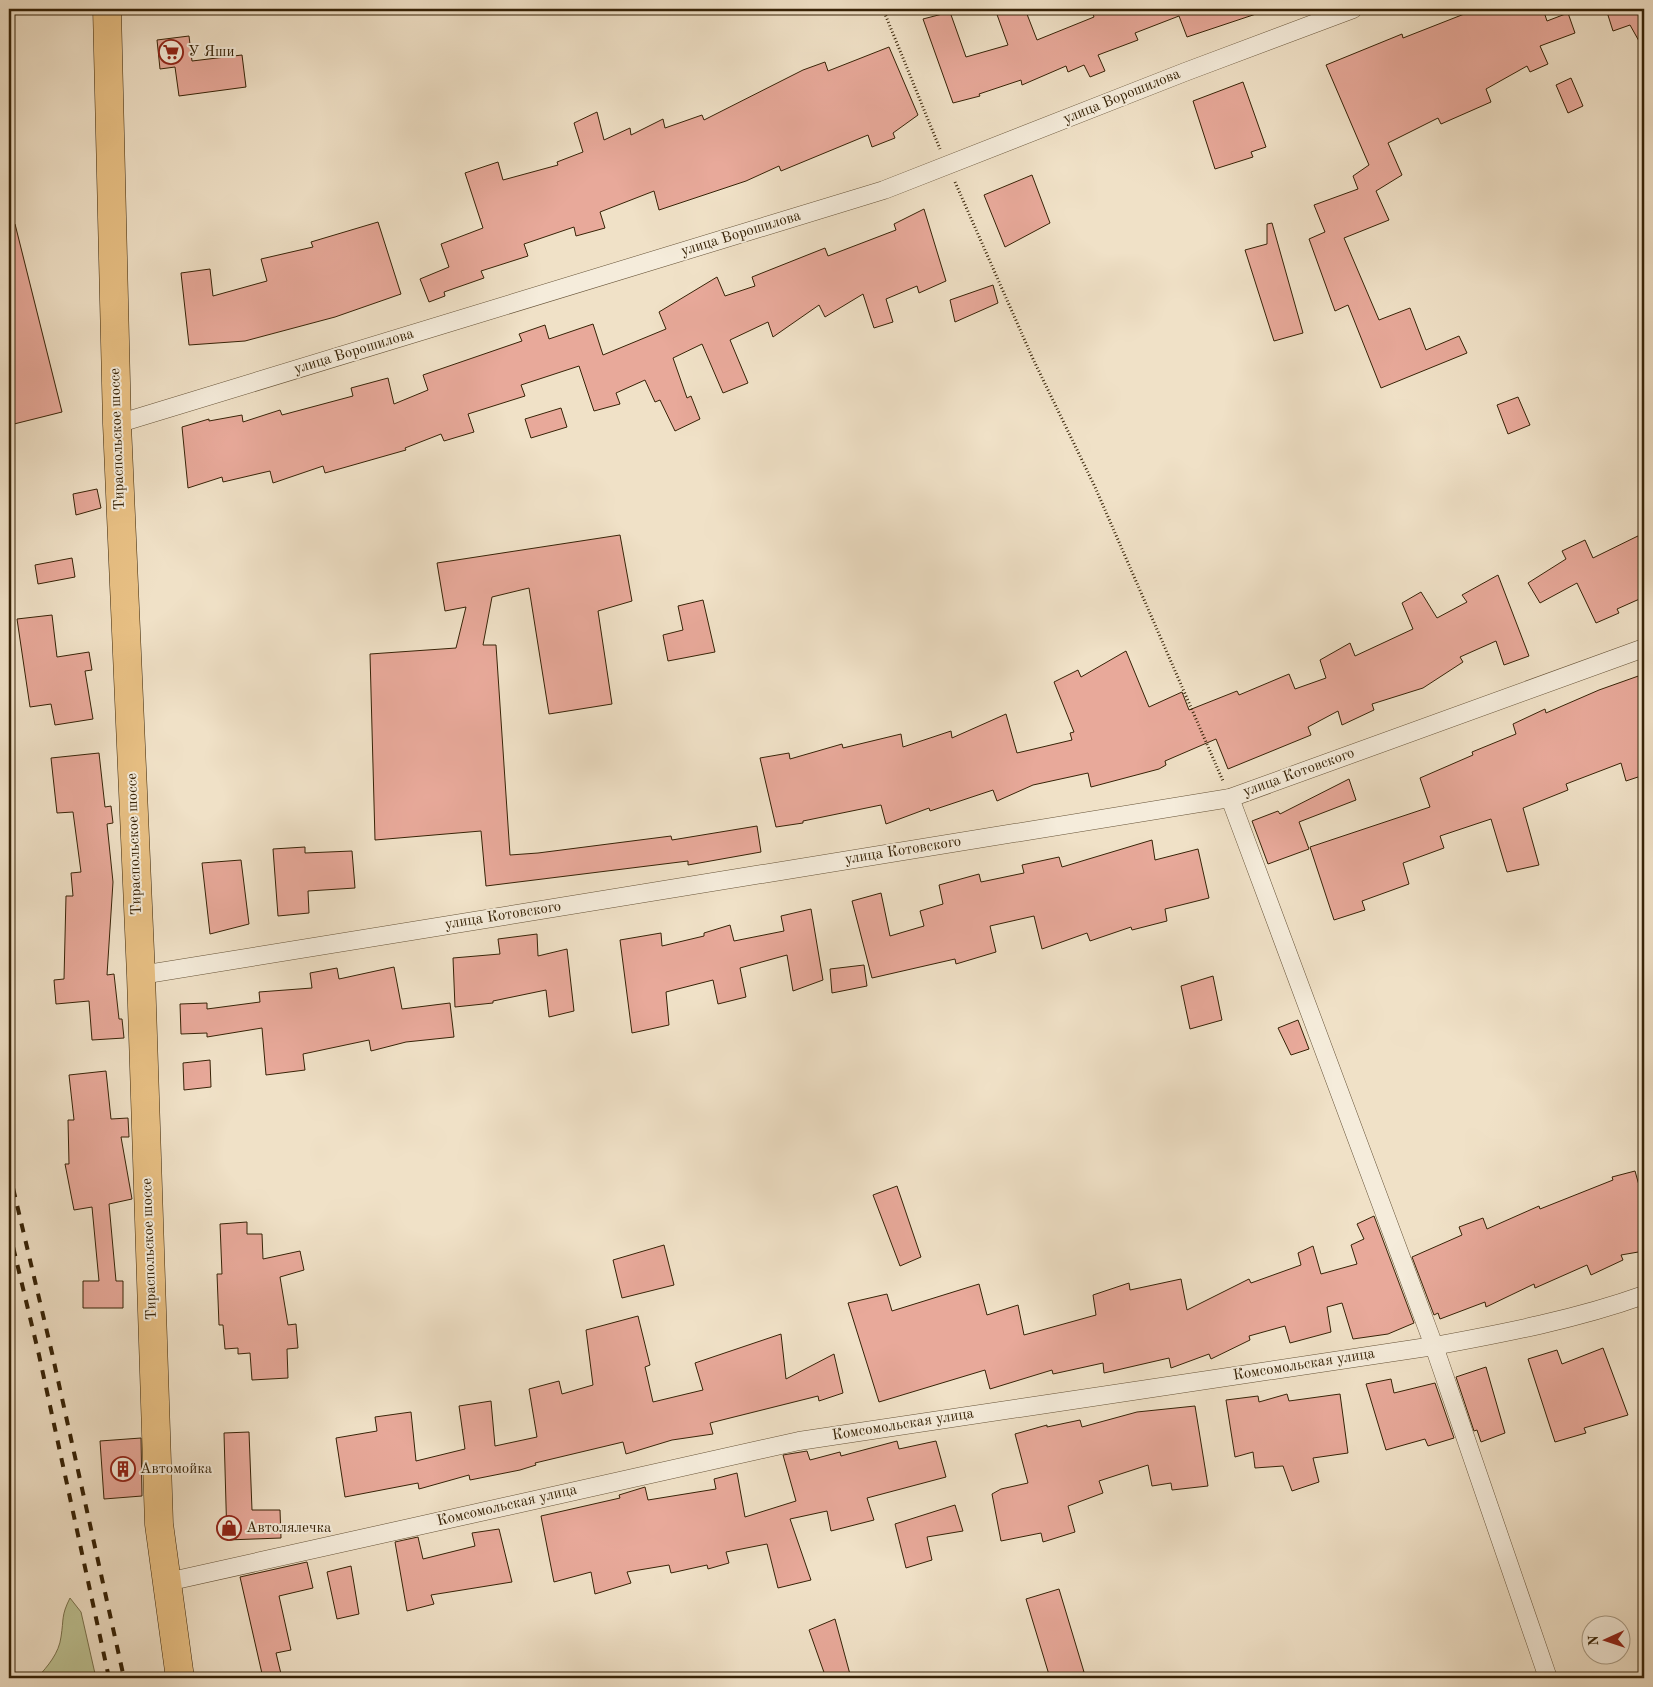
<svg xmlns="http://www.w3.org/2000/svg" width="1653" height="1687" viewBox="0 0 1653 1687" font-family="'Old Standard TT',serif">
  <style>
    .green { fill: #bdc293; stroke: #7a724d }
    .building { fill: #e8a99a; stroke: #372307 }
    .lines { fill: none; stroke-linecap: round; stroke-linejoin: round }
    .street-casing { stroke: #655237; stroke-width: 19 }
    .primary-casing { stroke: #372307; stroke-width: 29 }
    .path { stroke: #372307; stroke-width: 3; stroke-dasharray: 1 2.5; stroke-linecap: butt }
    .street { stroke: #f5ecdb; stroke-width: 18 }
    .primary { stroke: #e8c084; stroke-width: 28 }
    .rail { stroke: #372307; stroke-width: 4; stroke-dasharray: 9 9; stroke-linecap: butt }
    .labels { text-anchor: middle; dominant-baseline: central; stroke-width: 4; stroke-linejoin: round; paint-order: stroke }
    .poi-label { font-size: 15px; fill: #372307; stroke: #f5ecdb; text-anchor: start }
    .street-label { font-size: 15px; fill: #372307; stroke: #f5ecdb }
  </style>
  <rect width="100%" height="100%" fill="#f0e1c7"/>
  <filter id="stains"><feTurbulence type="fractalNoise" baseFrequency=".004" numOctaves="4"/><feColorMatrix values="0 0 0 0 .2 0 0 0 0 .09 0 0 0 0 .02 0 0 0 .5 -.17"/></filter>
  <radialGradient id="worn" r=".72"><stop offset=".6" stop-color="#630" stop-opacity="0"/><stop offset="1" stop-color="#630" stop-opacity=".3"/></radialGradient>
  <path class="green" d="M70,1598l11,14 15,66h-59c11,-12 22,-25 24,-41 3,-19 0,-21 9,-39z"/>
  <g class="building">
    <polygon points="995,9 1025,9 1037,40 1094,17 1091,9 1261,9 1262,12 1187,37 1179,16 1135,33 1138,40 1098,55 1105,71 1090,77 1084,65 1068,72 1066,66 1022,85 1021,80 979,94 980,96 953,103 923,19 950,12 966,57 1008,45"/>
    <polygon points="1477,9 1543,9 1547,21 1568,13 1575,33 1540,46 1548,64 1530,72 1527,66 1486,89 1491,102 1441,124 1438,118 1388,143 1402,175 1376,191 1389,220 1344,238 1379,320 1410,308 1426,350 1459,336 1467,353 1381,388 1348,305 1335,311 1309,239 1325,232 1314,205 1358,189 1353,176 1369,165 1326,65 1402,34 1403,38"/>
    <polygon points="1606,9 1644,9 1644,50 1630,25 1613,31"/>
    <polygon points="189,36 192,61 242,55 246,87 179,96 175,67 160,69 157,40"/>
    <polygon points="889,47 918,115 893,133 895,138 872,147 868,135 781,171 779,166 746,181 659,210 654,191 600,212 605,228 576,236 574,227 524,244 528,256 481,271 484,278 444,292 445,296 429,302 420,279 449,267 441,244 483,228 465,173 498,162 503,180 558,165 557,162 583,152 574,123 597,112 604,140 630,128 631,135 663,119 665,128 702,115 704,120 803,70 825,62 828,71"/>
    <polygon points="1571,78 1583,106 1568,113 1556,85"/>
    <polygon points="1243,82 1266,147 1251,152 1253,157 1215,169 1193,101"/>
    <polygon points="1032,175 1050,223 1005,247 984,195"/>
    <polygon points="924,209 946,281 919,293 917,286 886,299 893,322 874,328 863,294 825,317 819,305 773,337 768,322 730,340 748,383 723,393 702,344 673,358 687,398 691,396 700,419 675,431 660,400 655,402 645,380 616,393 620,404 594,411 579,366 521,385 525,396 468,414 474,432 444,441 441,434 405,448 406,450 325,473 323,466 273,483 270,471 223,482 222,477 188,488 182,427 209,419 209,421 242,415 243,422 280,410 282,415 353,396 351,388 388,378 394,404 428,390 423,375 522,341 519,334 545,325 549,339 593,324 603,355 666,329 659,312 717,277 725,296 755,286 752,277 825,248 828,256 896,230 894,224"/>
    <polygon points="378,222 401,294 335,317 245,341 189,345 181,273 210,269 213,296 267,281 261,259 313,247 311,242"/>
    <polygon points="1272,223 1303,333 1274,341 1245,250 1267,244 1267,224"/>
    <polygon points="15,224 62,412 14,424 9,404 9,225"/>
    <polygon points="993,285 998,303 955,322 950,300"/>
    <polygon points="1518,397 1530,425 1508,434 1497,405"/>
    <polygon points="561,408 567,427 531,438 525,419"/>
    <polygon points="97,489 101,508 76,515 73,494"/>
    <polygon points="1644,533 1644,597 1617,609 1619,613 1596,623 1577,583 1540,603 1528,583 1566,559 1562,551 1585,540 1593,558"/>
    <polygon points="620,535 632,601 598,611 612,704 549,714 529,588 492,597 483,645 496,645 510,855 538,853 671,836 672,840 757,826 761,852 688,865 688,861 486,886 481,831 375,840 370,654 456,648 466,607 445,611 437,563"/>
    <polygon points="72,558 75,577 38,584 35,565"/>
    <polygon points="1498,575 1529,656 1504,665 1496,641 1460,657 1463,662 1423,688 1372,704 1374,710 1342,725 1338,711 1308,727 1311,735 1228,769 1216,739 1165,761 1166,765 1159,769 1091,787 1088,773 1033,785 997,801 993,790 930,811 929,808 886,824 881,805 803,821 803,823 776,827 760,758 789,753 790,759 842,744 843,748 901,734 903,747 951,731 952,738 1006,714 1017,753 1072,740 1070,733 1074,732 1054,682 1078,670 1081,677 1126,651 1149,707 1182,692 1189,710 1237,691 1239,695 1289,674 1295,689 1326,678 1320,660 1350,643 1355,656 1413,629 1402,603 1421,592 1437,618 1467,602 1462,595"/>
    <polygon points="703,600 715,652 668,661 663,635 683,630 678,606"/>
    <polygon points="52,615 57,657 89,652 92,670 85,671 93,719 55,725 51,704 30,707 17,619"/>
    <polygon points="1644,674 1644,775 1626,781 1621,763 1566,784 1568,790 1523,808 1539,865 1507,872 1491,819 1440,836 1444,848 1403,863 1409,884 1362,901 1365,910 1334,920 1310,847 1430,807 1420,778 1473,755 1472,752 1516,734 1513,724 1545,709 1546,713 1599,690"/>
    <polygon points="99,753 105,807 111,806 113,823 107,824 113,882 107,975 114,974 119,1019 122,1019 124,1038 92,1040 89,1001 56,1004 54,980 64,979 66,896 73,896 71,873 81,872 73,812 57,813 51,758"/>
    <polygon points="1349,779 1356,800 1299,822 1309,849 1268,864 1252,821 1278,811 1280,814"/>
    <polygon points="1152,840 1155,860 1198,849 1209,898 1165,909 1167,921 1132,930 1131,927 1090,941 1087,933 1042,949 1034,916 990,926 996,952 956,964 955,959 872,978 852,901 881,893 890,936 924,926 920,911 943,904 939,885 979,874 981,882 1024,873 1022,865 1059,857 1062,867"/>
    <polygon points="305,847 305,853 352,851 355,888 308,891 309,913 278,916 273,849"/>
    <polygon points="241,860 249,924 210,934 202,863"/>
    <polygon points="811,909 823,980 793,991 787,955 740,968 746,997 718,1004 713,980 666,992 669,1025 632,1033 620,940 661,933 662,946 704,936 704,933 730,925 734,941 784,931 781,916"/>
    <polygon points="537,934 538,956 567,949 574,1011 549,1017 546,990 493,1001 493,1003 455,1007 453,958 500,954 498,939"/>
    <polygon points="864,965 867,986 832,993 830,969"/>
    <polygon points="394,967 402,1009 450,1003 454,1037 406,1042 371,1051 369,1040 303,1054 305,1070 266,1075 262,1028 207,1037 207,1033 181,1034 180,1004 207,1003 207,1009 260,1002 259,992 312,988 310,973 337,968 339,979"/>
    <polygon points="1213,976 1222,1020 1190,1029 1181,986"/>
    <polygon points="1298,1020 1309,1049 1291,1055 1278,1028"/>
    <polygon points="210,1060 211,1087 184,1090 183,1063"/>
    <polygon points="106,1071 111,1119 128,1118 129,1137 121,1137 132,1199 109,1204 116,1281 123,1281 123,1308 83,1308 83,1281 99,1281 92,1207 74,1210 65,1164 69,1164 68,1120 74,1120 69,1075"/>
    <polygon points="1635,1171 1644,1203 1644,1251 1621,1255 1623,1260 1591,1275 1587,1265 1535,1288 1534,1284 1486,1307 1485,1302 1440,1319 1438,1313 1434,1315 1412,1257 1462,1235 1459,1227 1483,1218 1487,1229 1539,1206 1540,1209 1613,1180 1612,1177"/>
    <polygon points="897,1186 921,1257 900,1266 873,1195"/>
    <polygon points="1374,1216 1414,1323 1388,1334 1353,1339 1342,1303 1327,1307 1331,1332 1290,1343 1285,1326 1249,1336 1250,1340 1211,1359 1209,1354 1171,1368 1169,1358 1104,1373 1103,1363 1053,1374 1052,1370 990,1389 985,1370 879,1402 848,1303 887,1294 892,1311 979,1284 987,1315 1018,1305 1024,1335 1096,1315 1093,1295 1129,1283 1130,1290 1181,1279 1187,1310 1249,1279 1251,1283 1301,1265 1298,1253 1313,1246 1321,1274 1357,1264 1351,1245 1364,1239 1357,1224"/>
    <polygon points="247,1222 247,1234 262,1234 263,1259 300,1251 304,1270 280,1277 288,1325 296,1324 298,1348 287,1349 288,1378 252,1380 250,1353 238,1354 238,1348 225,1349 223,1325 219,1325 217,1274 222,1274 220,1224"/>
    <polygon points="664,1245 674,1285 622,1298 613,1260"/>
    <polygon points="638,1316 650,1365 645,1367 653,1402 703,1390 695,1363 781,1334 786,1379 834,1354 843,1393 819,1401 818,1396 710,1423 713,1434 672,1440 626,1454 623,1442 535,1463 536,1465 520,1470 470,1480 469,1475 419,1489 418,1483 345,1497 336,1438 377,1431 375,1417 411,1412 416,1461 465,1449 459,1406 491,1401 495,1446 537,1437 529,1389 559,1381 562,1394 593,1385 586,1330"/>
    <polygon points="1603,1348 1628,1415 1584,1428 1586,1433 1555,1442 1528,1359 1557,1350 1562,1364"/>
    <polygon points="1486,1367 1505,1433 1481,1442 1477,1430 1474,1431 1456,1377"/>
    <polygon points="1391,1379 1394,1393 1435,1383 1454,1438 1428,1446 1425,1439 1386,1450 1366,1384"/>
    <polygon points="1287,1394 1289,1401 1340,1394 1348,1453 1313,1458 1319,1482 1292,1491 1283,1466 1255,1468 1253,1452 1235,1457 1226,1400 1258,1396 1259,1402"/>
    <polygon points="1195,1406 1208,1486 1172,1490 1171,1483 1152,1486 1148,1465 1099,1481 1103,1493 1068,1506 1075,1532 1043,1542 1041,1533 1001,1541 992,1494 1001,1489 1028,1483 1015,1434 1047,1425 1047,1427 1080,1420 1082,1427 1137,1412"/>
    <polygon points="249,1432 252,1510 280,1510 281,1538 227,1540 224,1433"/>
    <polygon points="141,1438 142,1496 104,1499 100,1441"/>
    <polygon points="897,1441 899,1449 936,1441 946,1477 867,1498 874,1520 831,1531 827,1511 790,1519 811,1580 778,1588 767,1544 726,1552 729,1563 708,1569 707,1565 671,1573 669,1565 627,1572 631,1583 595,1594 591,1572 554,1582 541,1516 620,1498 619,1495 645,1487 648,1500 716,1489 714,1479 737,1473 745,1517 796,1501 783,1455 807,1451 810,1460 840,1452 841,1456"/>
    <polygon points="955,1505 963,1531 927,1537 932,1560 906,1568 895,1524"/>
    <polygon points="499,1529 512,1582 431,1595 434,1604 407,1611 395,1542 418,1537 423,1559 475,1546 472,1533"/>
    <polygon points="307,1562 313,1588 279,1596 291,1650 276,1653 282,1678 263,1678 240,1577"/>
    <polygon points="351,1566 359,1614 337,1619 327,1572"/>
    <polygon points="1059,1589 1084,1672 1062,1678 1050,1678 1026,1599"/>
    <polygon points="835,1619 851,1678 826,1678 809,1630"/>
  </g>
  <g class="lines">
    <defs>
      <g id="street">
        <polyline points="117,424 884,190 1185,72 1353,9"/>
        <polyline points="1230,798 1434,1346 1548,1678"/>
        <polyline points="141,975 1230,798 1644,648"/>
        <path d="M167,1582l632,-141 635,-95c71,-13 143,-27 210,-51"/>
      </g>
      <polyline id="primary" points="107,9 117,424 141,975 159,1524 180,1678"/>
    </defs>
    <use href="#street" class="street-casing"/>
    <use href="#primary" class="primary-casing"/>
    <g class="path">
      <polyline points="883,9 940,149"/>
      <polyline points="955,182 1033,359 1095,487 1223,781"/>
    </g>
    <use href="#street" class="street"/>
    <use href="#primary" class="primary"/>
    <g class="rail">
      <polyline points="9,1171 52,1353 124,1678"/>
      <polyline points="9,1230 39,1355 109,1678"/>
    </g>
  </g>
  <defs>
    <symbol id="supermarket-ring" viewBox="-11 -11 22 22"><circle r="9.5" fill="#f5ecdb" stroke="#8f2418" stroke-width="1.5"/><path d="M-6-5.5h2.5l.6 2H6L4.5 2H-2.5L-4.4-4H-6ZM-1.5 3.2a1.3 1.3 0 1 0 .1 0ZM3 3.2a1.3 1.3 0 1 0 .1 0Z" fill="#8f2418"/></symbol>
    <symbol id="building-ring" viewBox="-11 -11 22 22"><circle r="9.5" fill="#f5ecdb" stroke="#8f2418" stroke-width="1.5"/><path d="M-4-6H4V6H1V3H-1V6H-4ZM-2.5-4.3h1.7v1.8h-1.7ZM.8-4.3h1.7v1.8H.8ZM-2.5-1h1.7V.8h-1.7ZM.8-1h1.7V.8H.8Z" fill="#8f2418"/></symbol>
    <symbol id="shop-ring" viewBox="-11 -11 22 22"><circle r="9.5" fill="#f5ecdb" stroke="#8f2418" stroke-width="1.5"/><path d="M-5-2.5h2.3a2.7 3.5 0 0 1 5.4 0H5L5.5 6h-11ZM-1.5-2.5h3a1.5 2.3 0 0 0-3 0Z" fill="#8f2418"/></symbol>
  </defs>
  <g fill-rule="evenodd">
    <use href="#supermarket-ring" x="157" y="38" width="28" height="28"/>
    <use href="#building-ring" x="109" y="1455" width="28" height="28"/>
    <use href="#shop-ring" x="215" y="1514" width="28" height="28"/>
  </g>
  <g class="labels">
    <g class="poi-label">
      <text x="188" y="52">У Яши</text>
      <text x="140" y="1469">Автомойка</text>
      <text x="246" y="1528">Автолялечка</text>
    </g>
    <g class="street-label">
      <text transform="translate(1122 97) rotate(-22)">улица Ворошилова</text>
      <text transform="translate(741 234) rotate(-17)">улица Ворошилова</text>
      <text transform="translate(354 352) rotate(-17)">улица Ворошилова</text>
      <text transform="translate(118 439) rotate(-92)">Тираспольское шоссе</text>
      <text transform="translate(1299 773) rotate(-20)">улица Котовского</text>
      <text transform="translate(135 844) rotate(-92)">Тираспольское шоссе</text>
      <text transform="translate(903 851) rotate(-9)">улица Котовского</text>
      <text transform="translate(503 916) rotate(-9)">улица Котовского</text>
      <text transform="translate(150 1249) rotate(-92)">Тираспольское шоссе</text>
      <text transform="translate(1304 1365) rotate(-9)">Комсомольская улица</text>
      <text transform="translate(903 1425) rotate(-9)">Комсомольская улица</text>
      <text transform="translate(507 1506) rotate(-13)">Комсомольская улица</text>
    </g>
  </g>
  <rect width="1653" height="1687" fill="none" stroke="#f0e1c7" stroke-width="30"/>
  <rect x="10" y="10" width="1633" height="1667" fill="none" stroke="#372307" stroke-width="2.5"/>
  <rect x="15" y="15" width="1623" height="1657" fill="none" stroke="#372307"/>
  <g transform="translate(1606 1640) rotate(267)"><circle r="24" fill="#f5ecdb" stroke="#a99c86"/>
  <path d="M0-4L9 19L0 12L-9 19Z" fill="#8f2418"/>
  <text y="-8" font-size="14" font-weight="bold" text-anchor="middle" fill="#372307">N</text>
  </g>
  <rect width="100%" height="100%" filter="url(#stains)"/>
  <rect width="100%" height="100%" fill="url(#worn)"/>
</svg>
